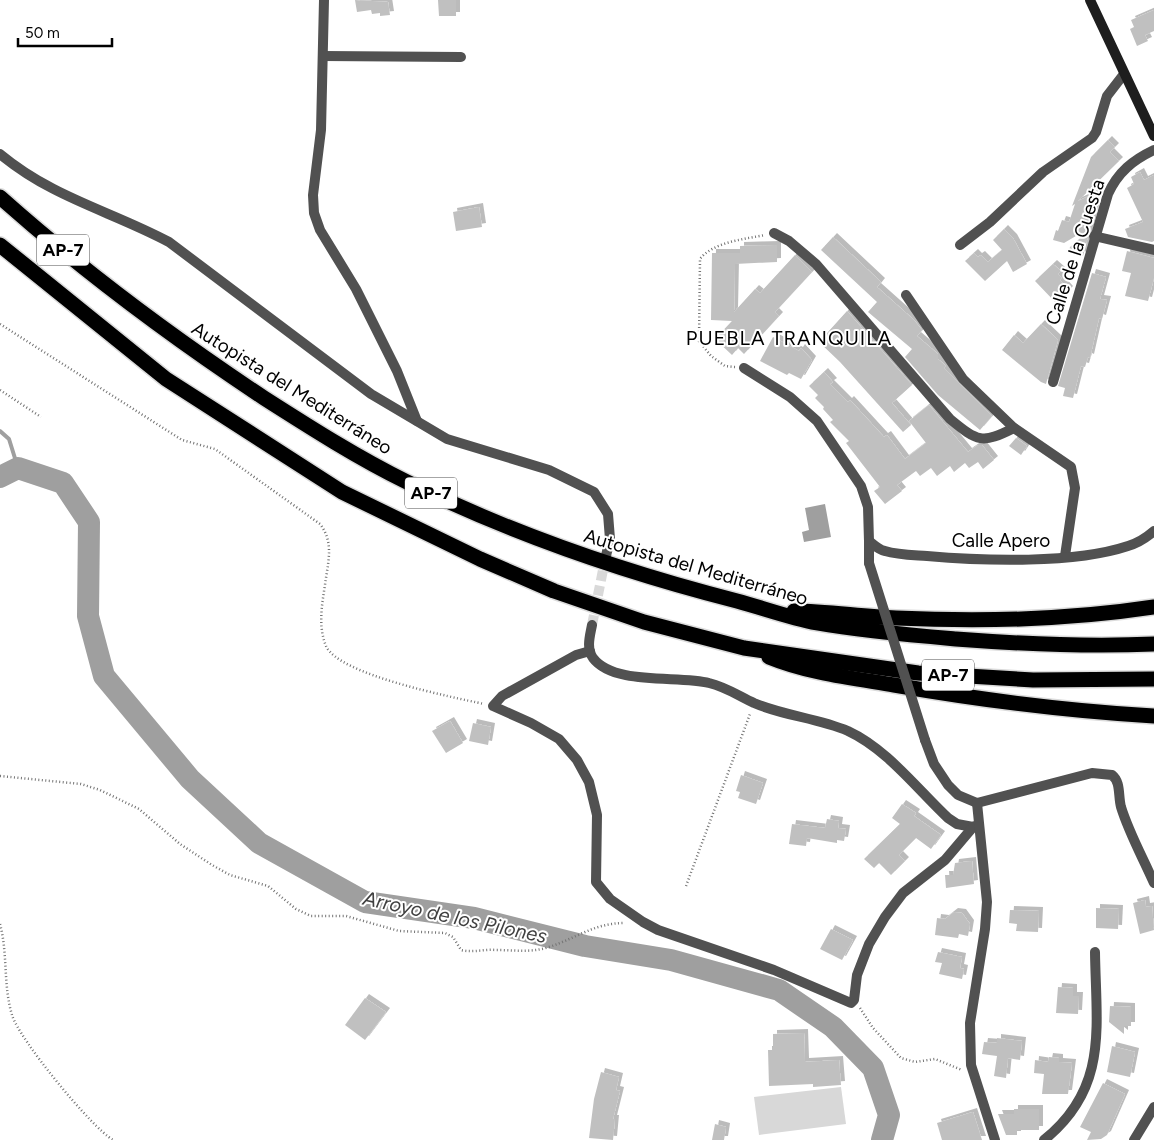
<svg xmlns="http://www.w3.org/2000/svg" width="1154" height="1140" viewBox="0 0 1154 1140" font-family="Figtree,sans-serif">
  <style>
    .green { fill: #d8d8d8 }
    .water { fill: #9f9f9f }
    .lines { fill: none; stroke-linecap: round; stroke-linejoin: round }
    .stream { stroke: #9f9f9f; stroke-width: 4 }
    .river { stroke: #9f9f9f; stroke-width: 22 }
    .building { fill: #c0c0c0; filter: url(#shadow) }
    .minor-tunnel { stroke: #d9d9d9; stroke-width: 10; stroke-dasharray: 10 5; stroke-linecap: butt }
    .motorway-casing { stroke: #dbdbdb; stroke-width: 18 }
    .path { stroke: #737373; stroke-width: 2.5; stroke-dasharray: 1 2.5; stroke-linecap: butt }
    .minor { stroke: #515151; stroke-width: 10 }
    .secondary { stroke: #1e1e1e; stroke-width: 10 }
    .motorway { stroke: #000; stroke-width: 15 }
    .minor-bridge { stroke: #515151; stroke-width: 10 }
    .labels { text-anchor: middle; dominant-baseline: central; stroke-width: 4; stroke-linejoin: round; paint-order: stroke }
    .shield { fill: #fff; stroke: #4c4c4c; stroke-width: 1 }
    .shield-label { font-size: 18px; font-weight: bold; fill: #000 }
    .street-label { font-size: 19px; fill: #000; stroke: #fff }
    .neighbourhood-label { font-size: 20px; letter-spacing: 1px; fill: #000; stroke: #fff }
    .water-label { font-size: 20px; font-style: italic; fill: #404040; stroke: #fff }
  </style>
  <defs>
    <filter id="shadow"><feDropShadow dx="4" dy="-4" stdDeviation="0" flood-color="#0004"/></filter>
  </defs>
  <rect width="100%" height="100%" fill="#fff"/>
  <polygon class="green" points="841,1087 846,1124 759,1135 754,1097"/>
  <polygon class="water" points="825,504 831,537 804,542 802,532 809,530 805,508"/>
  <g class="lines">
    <polyline class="stream" points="0,431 9,439 18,468"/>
    <polyline class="river" points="0,477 18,468 63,483 89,522 88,616 104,676 190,779 259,843 365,902 474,918 585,946 671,960 779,990 833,1027 873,1068 889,1115 882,1140"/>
  </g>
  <g class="building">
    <polygon points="355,0 388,2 390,15 380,16 380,13 372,14 371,10 357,12"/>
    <polygon points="438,0 456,0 456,16 439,16"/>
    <polygon points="1154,10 1154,31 1145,35 1148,41 1137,46 1130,29 1134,27 1131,20"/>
    <polygon points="1108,140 1115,147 1110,152 1119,161 1078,201 1100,191 1092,208 1095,209 1083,256 1066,251 1083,236 1081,233 1064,243 1053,240 1056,230 1058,231 1062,220 1069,222 1075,204 1072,206 1091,157"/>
    <polygon points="1140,172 1144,180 1154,175 1154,241 1152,242 1128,237 1125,229 1143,222 1127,188 1134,184 1131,177"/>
    <polygon points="479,207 482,227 456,231 453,212"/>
    <polygon points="1004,229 1013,238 1027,264 1013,272 1007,261 985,281 965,261 974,253 978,257 981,255 988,262 1002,250 993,240"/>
    <polygon points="833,237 881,282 877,287 914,320 922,330 917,336 938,354 938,359 946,366 944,368 992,416 980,430 938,395 905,357 912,349 868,312 877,302 821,250"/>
    <polygon points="777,245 777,262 735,264 734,312 755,289 760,293 795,255 812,272 775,312 779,316 744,354 738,348 732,355 715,339 732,321 711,320 712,253 740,253 740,246"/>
    <polygon points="1127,251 1154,258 1154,278 1148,301 1125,296 1131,273 1122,271"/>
    <polygon points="1053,264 1061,271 1058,274 1062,278 1060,280 1069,290 1056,303 1035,281"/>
    <polygon points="1092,273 1106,277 1100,299 1107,300 1102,319 1099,318 1090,358 1088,357 1085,367 1081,366 1073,398 1063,396 1065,388 1058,386"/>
    <polygon points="847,311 912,385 892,403 911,425 903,432 840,362 819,342"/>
    <polygon points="1041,324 1058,340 1046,384 1041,382 1002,350 1014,335 1023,343"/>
    <polygon points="773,337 799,351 801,348 812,360 801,379 789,373 787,375 760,361"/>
    <polygon points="824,372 833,382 830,384 848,402 850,400 884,437 887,435 905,459 926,443 909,421 929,405 968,452 978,445 982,445 994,460 983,469 978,462 969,468 965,463 954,472 950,466 937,476 931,468 920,476 916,471 897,485 902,491 885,504 874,491 880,487 846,443 849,441 830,422 833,420 823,409 824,407 815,398 818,395 809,386"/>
    <polygon points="1016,438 1027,446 1021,455 1009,446"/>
    <polygon points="450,721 463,743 446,753 432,731"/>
    <polygon points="473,723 491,727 488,745 469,741"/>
    <polygon points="741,775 763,783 756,804 738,798 740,792 736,791"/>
    <polygon points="902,804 916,813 914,816 941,835 931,849 916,838 899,855 905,861 891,875 879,863 874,868 864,859 900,824 892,818"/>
    <polygon points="827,819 839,821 838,828 846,829 844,841 837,840 837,843 807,838 806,846 789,844 792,824 825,828"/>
    <polygon points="972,861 974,884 946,888 945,875 953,875 955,863"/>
    <polygon points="1145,900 1146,907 1152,906 1154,930 1140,934 1133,903"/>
    <polygon points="1096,908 1119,909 1118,929 1096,928"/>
    <polygon points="1010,910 1039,911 1038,932 1016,931 1017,924 1009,923"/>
    <polygon points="954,912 962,913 970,924 968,936 959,934 958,938 935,935 937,918 945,919"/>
    <polygon points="831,929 853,940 842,960 820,949"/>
    <polygon points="938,952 962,957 960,968 964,969 962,979 939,974 942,963 935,962"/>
    <polygon points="1058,987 1073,988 1073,996 1079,996 1078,1014 1056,1013"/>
    <polygon points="365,998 386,1012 365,1040 345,1025"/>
    <polygon points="1110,1006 1131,1007 1131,1026 1124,1026 1124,1034 1109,1022"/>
    <polygon points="804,1033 805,1062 839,1060 841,1085 813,1087 813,1084 769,1086 768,1050 773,1050 773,1034"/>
    <polygon points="997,1038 1022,1041 1020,1060 1008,1058 1006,1078 994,1076 997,1056 982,1054 984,1042 997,1043"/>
    <polygon points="1112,1046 1135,1052 1130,1077 1107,1072"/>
    <polygon points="1049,1057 1059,1058 1059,1062 1072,1063 1068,1094 1042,1094 1044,1074 1034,1073 1035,1060 1048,1062"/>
    <polygon points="601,1072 619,1077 616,1090 620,1091 613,1119 615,1119 613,1140 589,1138 594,1099"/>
    <polygon points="1103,1083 1125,1094 1107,1135 1101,1139 1087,1140 1091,1132 1080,1127"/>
    <polygon points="1014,1109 1039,1109 1039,1130 1017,1130 1017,1135 1006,1135 998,1114 1014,1114"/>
    <polygon points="973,1112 982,1140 942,1140 937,1123"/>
    <polygon points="715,1124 726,1127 724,1140 712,1140"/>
  </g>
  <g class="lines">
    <polyline class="minor-tunnel" points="592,625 605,560"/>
    <defs>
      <g id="motorway">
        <path d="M0,197c83,74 172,140 264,201 47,30 94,60 143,84 106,52 216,90 330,119 26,7 53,17 80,22 46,8 93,12 139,16 66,5 132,8 198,5"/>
        <polyline points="0,245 166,379 342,492 480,559 554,591 644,622 744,648 918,673 1033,680 1154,679"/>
        <path d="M794,611c34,0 68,6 102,7 86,4 173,2 258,-11"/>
        <path d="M769,657c39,16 83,21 125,28 87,15 173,26 260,31"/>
      </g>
    </defs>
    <use href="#motorway" class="motorway-casing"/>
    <g class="path">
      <path d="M0,324l182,116 33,9 105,75c13,17 9,34 6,54 -3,22 -9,46 0,68 13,29 126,51 158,58"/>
      <path d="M735,367l-10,-1 -14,-10 -12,-15 1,-82c13,-17 45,-20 65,-24"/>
      <polyline points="0,390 41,417"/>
      <path d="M0,776l81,8 19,6 39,19 41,35 32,21 18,10 38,11 28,23 15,7h35l53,15 46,2 8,4 8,13c12,3 23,-1 35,0 18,0 35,3 53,-3 28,-9 45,-24 76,-24"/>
      <polyline points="686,886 750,714"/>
      <path d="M0,924c8,30 3,61 12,91 7,24 79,112 101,125"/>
      <polyline points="860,1008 873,1028 901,1058 915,1062 935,1059 962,1070"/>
    </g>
    <g class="minor">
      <polyline points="324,0 321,130 313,195 314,213 320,230 356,289 397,371 417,421"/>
      <polyline points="323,56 461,57"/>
      <path d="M0,154c53,44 111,57 169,88l202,152 76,45 102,31 45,22 14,22 2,25 -5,21"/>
      <path d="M774,233l15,8 27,23 134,155c28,23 32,25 64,9"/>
      <polyline points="1094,236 1154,250"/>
      <polyline points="960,245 990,222 1043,172 1092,138 1096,132 1107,96 1124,74"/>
      <polyline points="906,295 963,379 1014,428 1071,467 1075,488 1065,556"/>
      <polyline points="744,368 790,397 817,421 861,486 868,507 869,541"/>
      <path d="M1053,382l55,-188c10,-22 25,-34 46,-44"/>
      <path d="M869,563v-22c5,4 10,9 16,10 13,4 28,4 42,5 57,5 147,8 201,-10 10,-3 18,-8 26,-15"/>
      <path d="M592,625c-2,11 -6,23 1,33 21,28 87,17 116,25 17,4 30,13 45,20 30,13 64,15 94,28 39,18 69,58 100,87l9,6 16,3"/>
      <polyline points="590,651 576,655 502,696 493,706 531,723 559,739 577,760 589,782 597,815 596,882 610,899 643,922 658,930 774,970 851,1003 854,1000 857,975 869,944 885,917 903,893 945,860 973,827 978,825"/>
      <path d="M925,740l9,24 14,21 10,10 19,8 115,-30 20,2c9,7 6,21 9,32 8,26 22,51 33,76"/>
      <polyline points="977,803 987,902 985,929 970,1023 971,1065 995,1140"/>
      <path d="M1044,1140c65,-52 52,-113 51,-188"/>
      <polyline points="1134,1140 1154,1107"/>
    </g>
    <polyline class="secondary" points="1090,0 1154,136"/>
    <use href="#motorway" class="motorway"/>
    <polyline class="minor-bridge" points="869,563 925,740"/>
  </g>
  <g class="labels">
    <g class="shield">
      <rect x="37" y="234.5" width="52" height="31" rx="4"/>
      <rect x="405" y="477.5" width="52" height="31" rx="4"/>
      <rect x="922" y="659.5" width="52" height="31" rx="4"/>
    </g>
    <g class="shield-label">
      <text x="63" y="250">AP-7</text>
      <text x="431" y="493">AP-7</text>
      <text x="948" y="675">AP-7</text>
    </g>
    <g class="street-label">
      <text transform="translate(1075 252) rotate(-72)">Calle de la Cuesta</text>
      <text transform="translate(292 388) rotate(32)">Autopista del Mediterráneo</text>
      <text x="1001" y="540">Calle Apero</text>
      <text transform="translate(696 567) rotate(16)">Autopista del Mediterráneo</text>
    </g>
    <g class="neighbourhood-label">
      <text x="789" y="338">PUEBLA TRANQUILA</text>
    </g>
    <g class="water-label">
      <text transform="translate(455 917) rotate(12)">Arroyo de los Pilones</text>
    </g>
  </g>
  <path d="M18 38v8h94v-8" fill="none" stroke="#000000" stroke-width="2.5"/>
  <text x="25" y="38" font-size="15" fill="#000000" stroke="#ffffff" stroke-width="4" paint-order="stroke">50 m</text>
</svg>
